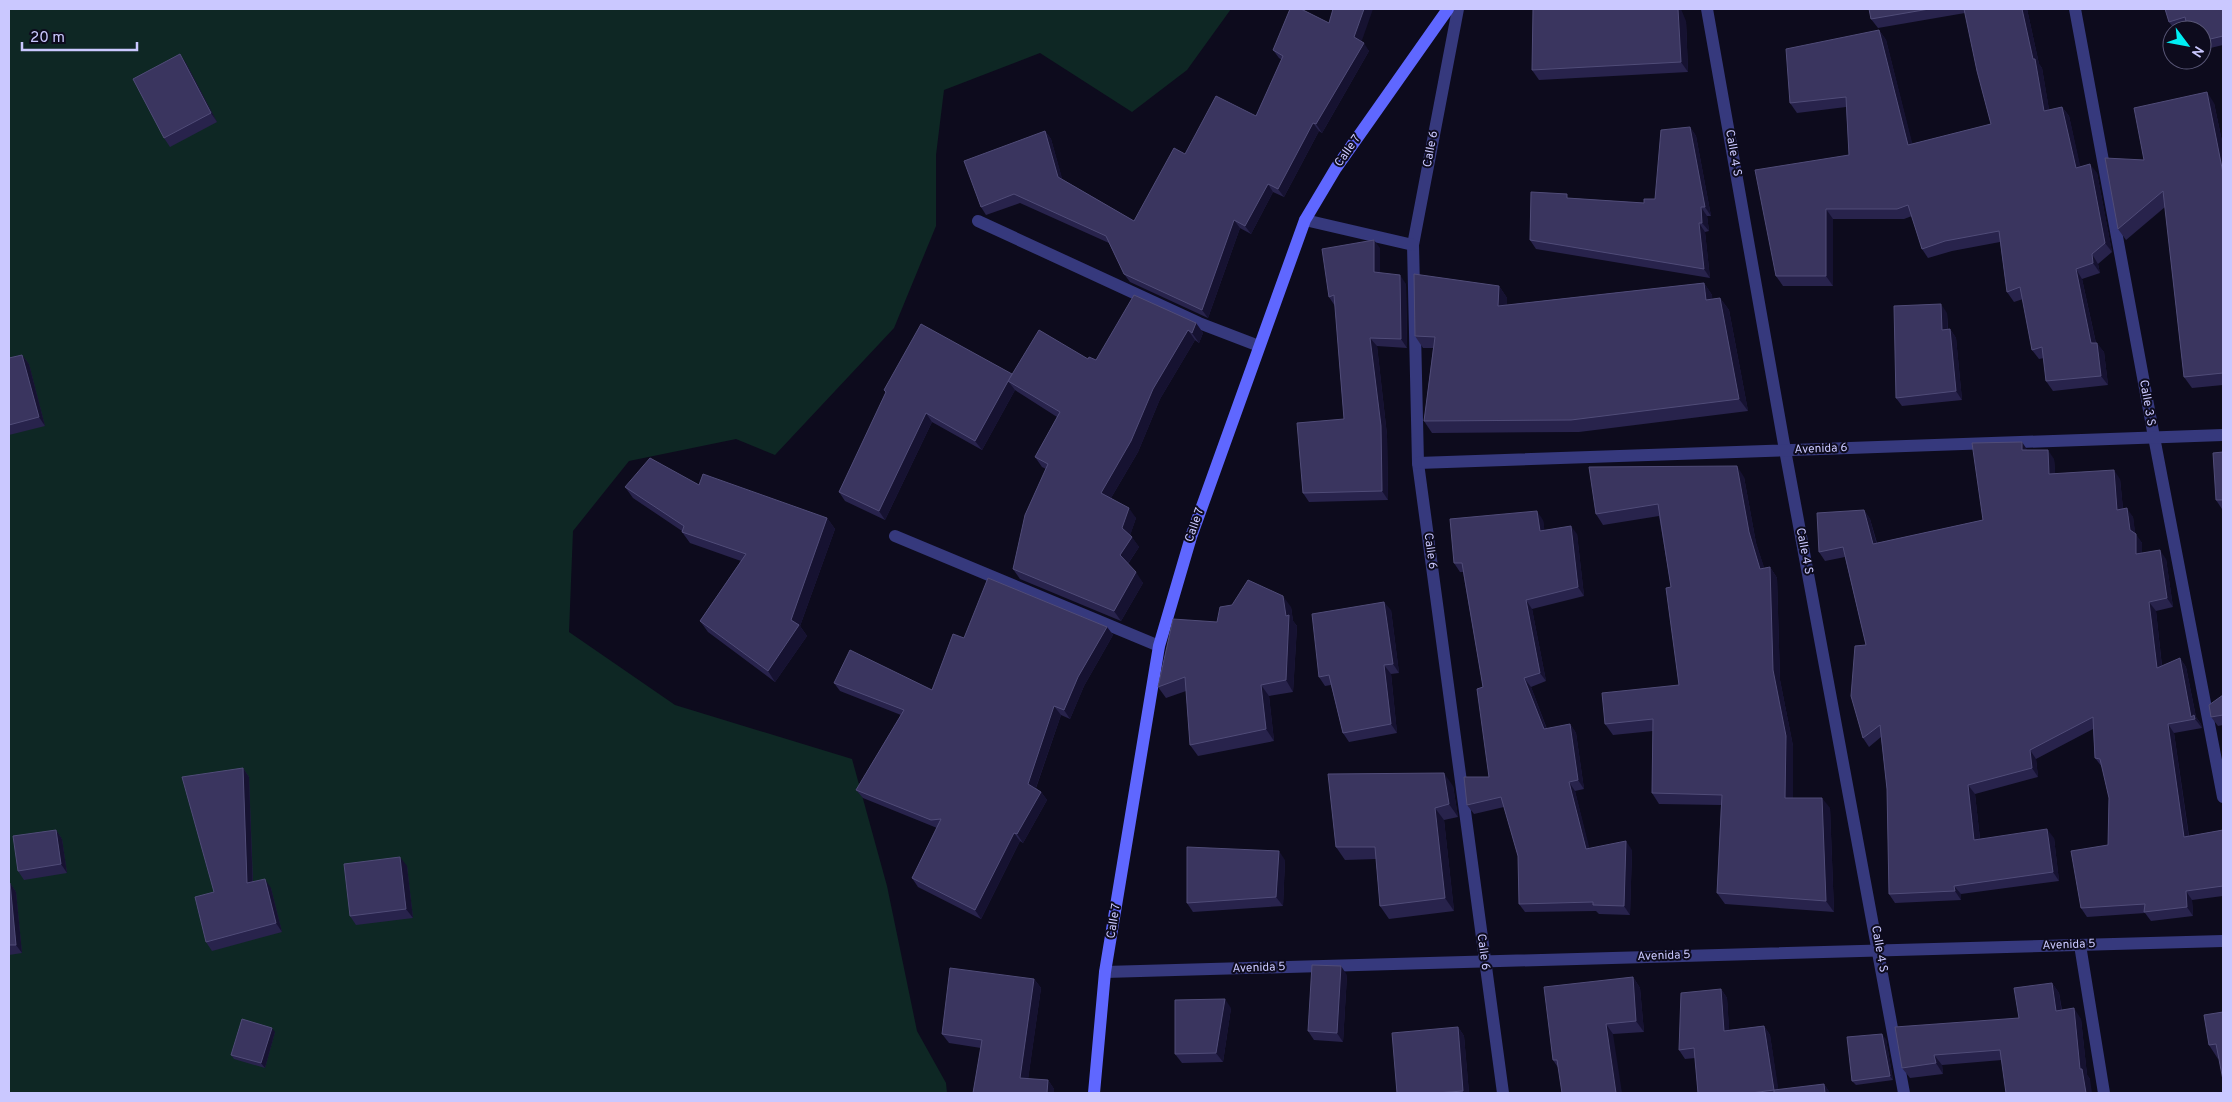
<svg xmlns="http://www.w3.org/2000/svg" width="2232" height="1102" viewBox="0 0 2232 1102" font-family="Overpass,sans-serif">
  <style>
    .green { fill: #0e2724 }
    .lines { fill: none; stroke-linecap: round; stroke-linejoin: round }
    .minor { stroke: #36397d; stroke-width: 12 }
    .secondary { stroke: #5f67ff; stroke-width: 12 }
    .wall { fill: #28234c }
    .shaded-wall { fill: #161231 }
    .building { fill: #3a355f; stroke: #504c78 }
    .labels { text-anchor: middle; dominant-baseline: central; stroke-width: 4; stroke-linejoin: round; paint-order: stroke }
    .street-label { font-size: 12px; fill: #cac8ff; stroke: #0d0b1d }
  </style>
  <rect width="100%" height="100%" fill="#0d0b1d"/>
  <polygon class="green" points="9,9 1231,9 1187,70 1132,112 1040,53 944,90 936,155 936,226 894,328 775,455 736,439 629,461 573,531 569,632 675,705 852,759 887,886 917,1031 946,1083 947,1093 9,1093"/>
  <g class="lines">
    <g class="minor">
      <polyline points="1458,9 1413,245 1418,463 1503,1093"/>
      <polyline points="1707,9 1785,450 1904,1093"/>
      <polyline points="2075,9 2154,437 2223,797"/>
      <polyline points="1305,220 1413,245"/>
      <polyline points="978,221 1199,323 1259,346"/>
      <polyline points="1418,463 2223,435"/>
      <polyline points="895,536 1159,646"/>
      <polyline points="2080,945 2104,1093"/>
      <polyline points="1105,972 2223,941"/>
    </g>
    <polyline class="secondary" points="1094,1093 1105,972 1159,646 1191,537 1305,220 1336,168 1448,9"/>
  </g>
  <g class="wall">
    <polygon points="1869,9 2027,9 2039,64 2042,68 2049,110 2062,107 2069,116 2080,167 2097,173 2112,252 2098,264 2100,273 2082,279 2096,343 2104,352 2108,385 2053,391 2046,381 2044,358 2039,359 2032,350 2023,299 2014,302 2007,292 2000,242 1952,251 1928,258 1922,249 1912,216 1904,219 1833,219 1833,286 1783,286 1776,276 1849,155 1846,107 1797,113 1790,103 1879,30 1886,40 1912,144 1991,124 1965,13 1878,28 1871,19"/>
    <polygon points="2165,9 2223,9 2223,45 2202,50 2202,30 2187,26 2175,30 2169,22"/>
    <polygon points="1686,21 1688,72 1539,80 1532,70"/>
    <polygon points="1361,42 1369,51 1322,133 1319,131 1284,197 1273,192 1251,234 1240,228 1208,318 1130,282 1124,274 1109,243 1020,203 986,215 981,207 1045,131 1051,139 1062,179 1134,221 1185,154 1256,116 1282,60 1279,58 1273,50"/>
    <polygon points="186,63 217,122 170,147 164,138"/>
    <polygon points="2214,103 2223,146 2223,385 2192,388 2184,377 2165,207 2126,240 2118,229 2144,160"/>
    <polygon points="1690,127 1696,136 1711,216 1707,216 1709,231 1705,232 1710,278 1536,249 1530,240 1570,198 1644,203 1655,199"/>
    <polygon points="1380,248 1380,273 1406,284 1407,348 1377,346 1387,435 1388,500 1309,502 1303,493 1344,419 1335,306 1329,297"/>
    <polygon points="1704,283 1712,295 1712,299 1720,298 1729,310 1748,411 1579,432 1432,433 1424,421 1433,348 1423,348 1415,336 1499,286 1507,298 1507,305"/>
    <polygon points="1947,313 1948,329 1950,329 1956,338 1962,400 1902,406 1896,398"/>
    <polygon points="1196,323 1203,333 1199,343 1195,340 1160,399 1138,452 1111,498 1136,518 1130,535 1139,547 1128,564 1143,583 1121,621 1020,579 1013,569 1046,469 1042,467 1035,457 1057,417 1015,390 982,450 932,422 885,520 845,501 839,492 886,393 884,390 1012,374 1088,359 1096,360"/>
    <polygon points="22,355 29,364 45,426 9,435 9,358"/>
    <polygon points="2028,450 2054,459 2055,474 2120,479 2123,509 2133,517 2135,534 2142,543 2142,553 2166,559 2173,607 2156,611 2162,666 2180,658 2186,667 2196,717 2201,724 2202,728 2174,733 2189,836 2223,830 2223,896 2192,900 2193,916 2151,921 2145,913 2087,917 2081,908 2108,845 2109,798 2102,767 2095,758 2093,729 2036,759 2038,777 1975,794 1980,839 2054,838 2059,881 1961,894 1961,900 1895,903 1889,894 1887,789 1881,737 1869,747 1863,738 1866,645 1845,557 1825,561 1819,552 1864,510 1870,519 1877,543 1983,520"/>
    <polygon points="2223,452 2223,509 2222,509 2216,500"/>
    <polygon points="1744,477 1756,543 1764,568 1770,567 1777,578 1780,680 1793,746 1793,798 1830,808 1834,912 1725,904 1717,893 1721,805 1659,804 1652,793 1653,731 1613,735 1605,724 1679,685 1671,587 1659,516 1603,525 1596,514"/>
    <polygon points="699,485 827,518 835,529 800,626 807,636 775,682 708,632 700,621 741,561 690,543 682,532 682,531 633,498 625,487"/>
    <polygon points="1543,520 1544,530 1577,534 1584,596 1532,609 1546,681 1531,687 1547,729 1570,724 1576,733 1584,789 1575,791 1589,849 1632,850 1630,915 1599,914 1596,911 1525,912 1519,904 1518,856 1504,807 1474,814 1467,805 1489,777 1483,687 1463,572 1460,572 1454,563"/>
    <polygon points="1291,607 1293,621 1297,626 1293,692 1269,696 1274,741 1198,756 1190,745 1186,691 1166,698 1158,687 1217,622"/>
    <polygon points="1391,610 1399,673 1391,674 1397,733 1349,742 1343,733 1331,685 1325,686 1319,677"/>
    <polygon points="1107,627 1113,635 1084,686 1070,719 1061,715 1036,788 1041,792 1047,800 1023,843 1020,841 981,919 918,887 912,878 937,828 863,798 856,790 901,715 840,691 834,683 932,690 964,638"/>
    <polygon points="2223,695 2223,725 2218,726 2211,717"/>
    <polygon points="243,768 249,777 253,882 271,888 282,932 212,951 206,942 214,892"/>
    <polygon points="1453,786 1458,817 1444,820 1454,911 1389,919 1380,906 1376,859 1345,860 1336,847"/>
    <polygon points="56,830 62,839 67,873 24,880 18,871"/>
    <polygon points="1285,860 1283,906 1193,912 1187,903"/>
    <polygon points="407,866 413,918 356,925 350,916"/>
    <polygon points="10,883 16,892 22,953 9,955 9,884"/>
    <polygon points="1347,975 1343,1042 1314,1040 1308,1031"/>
    <polygon points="1633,977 1640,988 1644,1032 1613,1034 1559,1069 1553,1060"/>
    <polygon points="1034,979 1041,988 1028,1079 1048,1080 1054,1089 973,1093 981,1048 949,1043 942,1034"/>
    <polygon points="2052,983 2059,993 2062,1010 2081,1019 2087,1075 2090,1079 2002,1060 1942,1065 1943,1074 1910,1078 1902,1068 2019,1018"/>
    <polygon points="1721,989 1727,998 1729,1030 1764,1026 1770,1035 1778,1090 1824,1084 1830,1093 1698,1093 1695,1058 1685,1059 1679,1050"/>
    <polygon points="1231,1008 1223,1062 1182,1063 1175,1054"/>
    <polygon points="2223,1012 2219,1058 2218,1059 2209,1045"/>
    <polygon points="1458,1027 1464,1036 1469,1093 1397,1093"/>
    <polygon points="275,1032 265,1068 234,1059 231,1055"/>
    <polygon points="1886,1039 1893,1080 1856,1085 1852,1081"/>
  </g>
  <g class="shaded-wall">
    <polygon points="1364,9 1373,9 1360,46 1354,37"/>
    <polygon points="1678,9 1681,9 1686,21 1688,72 1681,62"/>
    <polygon points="2022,9 2027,9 2039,64 2042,68 2051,121 2044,111"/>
    <polygon points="1879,30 1886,40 1915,154 1908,145"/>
    <polygon points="1364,43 1369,51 1322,133 1316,124"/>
    <polygon points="180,54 186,63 217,122 211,113"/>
    <polygon points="2207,92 2214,103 2223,146 2223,173"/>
    <polygon points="2062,107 2069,116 2083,178 2076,168"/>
    <polygon points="1313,123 1319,131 1284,197 1278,189"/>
    <polygon points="1690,127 1696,136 1711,216 1705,207"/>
    <polygon points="1045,131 1051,139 1064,185 1058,177"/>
    <polygon points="2090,164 2097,173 2112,252 2105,243"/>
    <polygon points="1268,184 1273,192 1251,234 1245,226"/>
    <polygon points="1701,207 1707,216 1709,231 1702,223"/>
    <polygon points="1826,209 1833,219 1833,286 1826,276"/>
    <polygon points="1234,220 1240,228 1208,318 1202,310"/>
    <polygon points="1699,223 1705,232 1710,278 1704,269"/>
    <polygon points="1374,240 1380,248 1380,281 1374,272"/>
    <polygon points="2092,254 2098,264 2100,273 2093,263"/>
    <polygon points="2076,269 2082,279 2098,353 2091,343"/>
    <polygon points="1400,275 1406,284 1407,348 1401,339"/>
    <polygon points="1704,283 1712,295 1714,312 1706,300"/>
    <polygon points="1499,286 1507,298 1507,318 1498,306"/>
    <polygon points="1720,298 1729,310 1748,411 1739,399"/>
    <polygon points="1941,304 1947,313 1948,339 1942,330"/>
    <polygon points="1196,323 1203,333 1199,343 1192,333"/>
    <polygon points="1950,329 1956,338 1962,400 1956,391"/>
    <polygon points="1188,330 1195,340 1160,399 1138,452 1108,503 1101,493 1153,389"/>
    <polygon points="1370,338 1377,346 1387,435 1388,500 1382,491"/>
    <polygon points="2097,343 2104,352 2108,385 2101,376"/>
    <polygon points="22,355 29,364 45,426 39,417"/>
    <polygon points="1008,381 1015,390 982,450 975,441"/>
    <polygon points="926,413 932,422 885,520 879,511"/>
    <polygon points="2022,442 2028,451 2022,450"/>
    <polygon points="2048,450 2054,459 2056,483 2049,474"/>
    <polygon points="1737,466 1744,477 1756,543 1768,579 1760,569 1749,532"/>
    <polygon points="2114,470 2120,479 2124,519 2117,510"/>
    <polygon points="1129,508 1136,518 1129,539 1122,528"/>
    <polygon points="2127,508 2133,517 2136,537 2136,534 2142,543 2142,563 2136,554 2130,530"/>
    <polygon points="1864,510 1870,519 1879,553 1873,544"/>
    <polygon points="1537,511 1543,520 1546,540 1540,531"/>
    <polygon points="827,518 835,529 800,626 807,636 775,682 768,671 791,620"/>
    <polygon points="1571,526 1577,534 1584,596 1578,587"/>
    <polygon points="1132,537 1139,547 1127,565 1120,555"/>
    <polygon points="2160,550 2166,559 2173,607 2167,598"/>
    <polygon points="1770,567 1777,578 1780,680 1793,746 1793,809 1785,798 1773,670"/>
    <polygon points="1136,572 1143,583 1121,621 1114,611"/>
    <polygon points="1283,596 1291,607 1293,621 1297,626 1293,692 1286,680 1286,616"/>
    <polygon points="1526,600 1532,609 1546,681 1540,673"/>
    <polygon points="1384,602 1391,610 1399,673 1393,664"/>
    <polygon points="2149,602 2156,611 2163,677 2157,668"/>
    <polygon points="1107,627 1113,635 1084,686 1070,719 1064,710 1078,677"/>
    <polygon points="2180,658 2186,667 2196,717 2201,724 2202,728 2195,719 2191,717"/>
    <polygon points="1384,665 1391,674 1397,733 1391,724"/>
    <polygon points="1524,678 1531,687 1550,738 1544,729"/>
    <polygon points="1261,685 1269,696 1274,741 1266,729"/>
    <polygon points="1054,706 1061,715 1034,793 1028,784"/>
    <polygon points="1570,724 1576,733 1584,789 1578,780"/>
    <polygon points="2168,724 2174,733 2190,846 2184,837"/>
    <polygon points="2030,750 2036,759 2038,777 2032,768"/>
    <polygon points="243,768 249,777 253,892 247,883"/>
    <polygon points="1444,773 1453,786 1458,817 1449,804"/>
    <polygon points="1569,782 1575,791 1592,858 1586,849"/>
    <polygon points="1968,785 1975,794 1981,849 1974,840"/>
    <polygon points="1041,792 1047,800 1023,843 1017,834"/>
    <polygon points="1822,798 1830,808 1834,912 1826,901"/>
    <polygon points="1435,808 1444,820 1454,911 1445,898"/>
    <polygon points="2047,829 2054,838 2059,881 2053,872"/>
    <polygon points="56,830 62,839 67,873 61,864"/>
    <polygon points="1014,833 1020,841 981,919 975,910"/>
    <polygon points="1626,841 1632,850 1630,915 1624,906"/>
    <polygon points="1279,851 1285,860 1283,906 1276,897"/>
    <polygon points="400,857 407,866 413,918 406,909"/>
    <polygon points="265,879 271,888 282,932 276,923"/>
    <polygon points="10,883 16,892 22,953 16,945"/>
    <polygon points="1954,886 1961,894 1961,900 1955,891"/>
    <polygon points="2186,891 2192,900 2193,916 2187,907"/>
    <polygon points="1341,966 1347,975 1343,1042 1337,1033"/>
    <polygon points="1633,977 1640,988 1644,1032 1636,1021"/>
    <polygon points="1034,979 1041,988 1027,1087 1020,1078"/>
    <polygon points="2052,983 2059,993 2063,1021 2056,1011"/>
    <polygon points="1721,989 1727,998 1730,1040 1724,1031"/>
    <polygon points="1225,999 1231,1008 1223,1062 1216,1053"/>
    <polygon points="2074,1008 2081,1019 2087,1075 2090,1079 2092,1093 2086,1093 2080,1069"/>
    <polygon points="1606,1024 1613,1034 1622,1093 1616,1093"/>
    <polygon points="1764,1026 1770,1035 1779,1093 1774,1090"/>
    <polygon points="1458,1027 1464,1036 1469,1093 1464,1093 1463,1091"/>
    <polygon points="272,1028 275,1032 265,1068 261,1063"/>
    <polygon points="1882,1034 1886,1039 1893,1080 1890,1076"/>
    <polygon points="1934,1055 1942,1065 1943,1074 1936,1063"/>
    <polygon points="1048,1080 1054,1089 1054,1093 1047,1093"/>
    <polygon points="1824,1084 1830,1093 1825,1093"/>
  </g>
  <g class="building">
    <polygon points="1290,9 1301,9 1329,23 1333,9 1364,9 1354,37 1364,43 1316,124 1313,123 1278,189 1268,184 1245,226 1234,220 1202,310 1124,274 1106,236 1014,194 981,207 964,161 1045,131 1058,177 1134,221 1174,148 1185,154 1216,96 1256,116 1283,56 1273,50"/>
    <polygon points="1533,9 1678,9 1681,62 1532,70"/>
    <polygon points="1869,9 1929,9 1871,19"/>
    <polygon points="1964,9 2022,9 2033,59 2035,59 2044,111 2062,107 2076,168 2090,164 2105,243 2092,254 2093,263 2076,269 2091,343 2097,343 2101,376 2046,381 2042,347 2032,350 2020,287 2007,292 1999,231 1945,241 1922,249 1908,205 1897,209 1826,209 1826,276 1776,276 1755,170 1849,155 1846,97 1790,103 1786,49 1879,30 1908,145 1991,124 1977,71"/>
    <polygon points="2165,9 2223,9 2223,36 2202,41 2202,30 2188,30 2185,17 2169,22"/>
    <polygon points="180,54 211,113 164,138 133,79"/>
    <polygon points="2207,92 2223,173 2223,373 2184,377 2163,191 2118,229 2105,158 2144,160 2134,108"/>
    <polygon points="1690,127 1705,207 1701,207 1702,223 1699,223 1704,269 1530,240 1531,192 1567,194 1567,198 1644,203 1644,199 1655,199 1661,130"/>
    <polygon points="1374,240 1374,272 1400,275 1401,339 1370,338 1381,426 1382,491 1303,493 1297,423 1344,419 1334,295 1329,297 1322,249"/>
    <polygon points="1414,274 1499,286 1498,306 1704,283 1706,300 1720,298 1739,399 1571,420 1424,421 1435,337 1415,336"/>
    <polygon points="1134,295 1196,323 1192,333 1188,330 1153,389 1131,441 1101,493 1129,508 1122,528 1132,537 1120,555 1136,572 1114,611 1013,569 1025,515 1048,464 1035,457 1060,412 1008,381 1039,330 1088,359 1089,357 1096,360"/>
    <polygon points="1941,304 1942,330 1950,329 1956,391 1896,398 1894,306"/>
    <polygon points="921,324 1012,374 975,441 926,413 879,511 839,492 886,392 884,390"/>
    <polygon points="22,355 39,417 9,425 9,358"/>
    <polygon points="2022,442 2022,450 2048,450 2049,474 2114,470 2117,510 2127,508 2130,530 2136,534 2136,554 2160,550 2167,598 2149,602 2157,668 2180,658 2191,717 2194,715 2195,719 2168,724 2184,837 2223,830 2223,886 2186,891 2187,907 2144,912 2145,904 2081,908 2071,851 2108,845 2109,798 2100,759 2095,758 2093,717 2030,750 2032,768 1968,785 1974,840 2047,829 2053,872 1954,886 1955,891 1889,894 1887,789 1880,725 1863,738 1851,696 1855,646 1866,645 1843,547 1819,552 1817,513 1864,510 1873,544 1983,520 1972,443"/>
    <polygon points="2223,452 2223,500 2216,500 2213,453"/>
    <polygon points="650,458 699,485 703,474 827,518 791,620 799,625 768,671 700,621 746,554 682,532 684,526 625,487"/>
    <polygon points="1737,466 1749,532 1760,569 1770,567 1773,670 1786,736 1785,798 1822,798 1826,901 1717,893 1722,795 1652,793 1653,719 1605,724 1602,693 1679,685 1666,588 1671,587 1658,504 1596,514 1589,467"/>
    <polygon points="1537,511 1540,531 1571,526 1578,587 1526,600 1540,673 1524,678 1544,729 1570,724 1578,780 1569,782 1586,849 1626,841 1624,906 1593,905 1593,902 1519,904 1518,856 1501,797 1467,805 1464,777 1489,777 1477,689 1483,687 1462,563 1454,563 1450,519"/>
    <polygon points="988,578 1107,627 1078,677 1064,710 1054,706 1028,784 1041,792 1017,834 1014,833 975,910 912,878 941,819 931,820 856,790 904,710 834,683 850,650 932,690 953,634 964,638"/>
    <polygon points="1248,580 1283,596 1286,616 1289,615 1286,680 1261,685 1266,729 1190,745 1185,677 1158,687 1173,619 1217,622 1220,607 1232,605"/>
    <polygon points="1384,602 1393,664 1384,665 1391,724 1343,733 1329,675 1319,677 1312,614"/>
    <polygon points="2223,695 2223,715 2211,717 2209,705"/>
    <polygon points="243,768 247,883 265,879 276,923 206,942 195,897 214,892 182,777"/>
    <polygon points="1444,773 1449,804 1435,808 1445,898 1380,906 1375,847 1336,847 1328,774"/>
    <polygon points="56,830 61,864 18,871 13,836"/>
    <polygon points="1187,847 1279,851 1276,897 1187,903"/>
    <polygon points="400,857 406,909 350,916 344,864"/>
    <polygon points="10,883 16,945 9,945 9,884"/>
    <polygon points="1312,965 1341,966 1337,1033 1308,1031"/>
    <polygon points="950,968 1034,979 1020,1078 1048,1080 1047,1093 973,1093 982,1040 942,1034"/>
    <polygon points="1633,977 1636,1021 1606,1024 1616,1093 1562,1093 1557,1060 1553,1060 1544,987"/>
    <polygon points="2052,983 2056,1011 2074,1008 2080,1069 2082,1069 2086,1093 2006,1093 2000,1050 1934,1055 1936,1063 1902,1068 1895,1027 2019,1018 2014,988"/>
    <polygon points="1721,989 1724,1031 1764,1026 1774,1090 1751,1093 1698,1093 1694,1048 1679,1050 1681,993"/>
    <polygon points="1225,999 1216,1053 1175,1054 1175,1000"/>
    <polygon points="2223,1012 2223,1080 2216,1044 2209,1045 2204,1015"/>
    <polygon points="242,1019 272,1028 261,1063 231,1055"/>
    <polygon points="1458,1027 1463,1091 1436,1093 1397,1093 1392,1033"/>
    <polygon points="1882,1034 1890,1076 1852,1081 1847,1037"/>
    <polygon points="1824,1084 1825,1093 1774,1093 1774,1090"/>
  </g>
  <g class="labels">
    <g class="street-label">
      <text transform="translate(1431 149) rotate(-79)">Calle 6</text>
      <text transform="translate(1348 151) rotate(-55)">Calle 7</text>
      <text transform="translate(1733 153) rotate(80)">Calle 4 S</text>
      <text transform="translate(2147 403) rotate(80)">Calle 3 S</text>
      <text transform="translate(1821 449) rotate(-2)">Avenida 6</text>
      <text transform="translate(1195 525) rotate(-71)">Calle 7</text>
      <text transform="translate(1430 551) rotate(82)">Calle 6</text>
      <text transform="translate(1804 551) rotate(79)">Calle 4 S</text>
      <text transform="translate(1114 921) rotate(-81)">Calle 7</text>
      <text transform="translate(2069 945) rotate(-2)">Avenida 5</text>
      <text transform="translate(1879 949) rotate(80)">Calle 4 S</text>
      <text transform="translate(1483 952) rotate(82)">Calle 6</text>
      <text transform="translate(1664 956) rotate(-2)">Avenida 5</text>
      <text transform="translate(1259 968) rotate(-2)">Avenida 5</text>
    </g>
  </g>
  <rect width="2232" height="1102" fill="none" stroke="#cac8ff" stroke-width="20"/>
  <g transform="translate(2187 45) rotate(122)"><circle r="24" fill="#0d0b1d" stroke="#595777"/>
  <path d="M0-4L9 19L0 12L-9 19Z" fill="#00eef3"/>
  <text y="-8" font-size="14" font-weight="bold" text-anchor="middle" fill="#cac8ff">N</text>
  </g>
  <path d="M22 42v8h115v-8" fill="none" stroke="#cac8ff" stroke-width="2.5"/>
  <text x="30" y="42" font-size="15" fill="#cac8ff" stroke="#0d0b1d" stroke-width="4" paint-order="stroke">20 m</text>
</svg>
